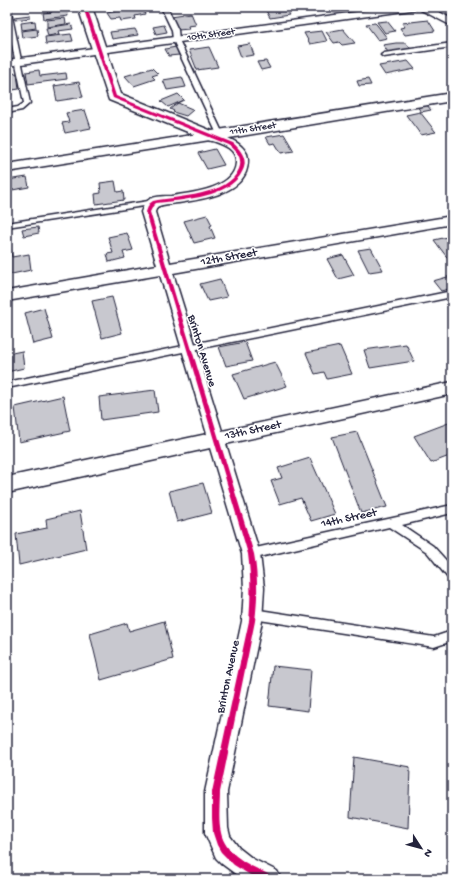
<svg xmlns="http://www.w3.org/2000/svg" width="459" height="886" viewBox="0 0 459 886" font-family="'Gochi Hand',sans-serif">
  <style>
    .building { fill: #c8c8cf; stroke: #22223b }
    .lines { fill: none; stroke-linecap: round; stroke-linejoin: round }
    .lane-casing { stroke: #22223b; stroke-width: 3 }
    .street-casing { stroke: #22223b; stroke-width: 3 }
    .secondary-casing { stroke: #22223b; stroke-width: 3 }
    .lane { fill: #fff; fill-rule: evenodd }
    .street { fill: #fff; fill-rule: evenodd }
    .secondary { fill: #fff; fill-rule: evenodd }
    .cycleway-casing { stroke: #fff; stroke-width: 2 }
    .cycleway { fill: #d6006c; fill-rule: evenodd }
    .labels { text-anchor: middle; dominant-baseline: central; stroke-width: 3; stroke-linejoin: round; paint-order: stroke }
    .far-street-label { font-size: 10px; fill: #22223b; stroke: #fff }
    .street-label { font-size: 12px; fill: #22223b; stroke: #fff }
  </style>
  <rect width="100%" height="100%" fill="#fff"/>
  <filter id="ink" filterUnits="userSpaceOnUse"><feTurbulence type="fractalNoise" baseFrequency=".025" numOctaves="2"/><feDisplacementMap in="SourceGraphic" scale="8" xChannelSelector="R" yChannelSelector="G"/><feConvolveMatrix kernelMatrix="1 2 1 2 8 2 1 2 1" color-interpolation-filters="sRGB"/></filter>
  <g filter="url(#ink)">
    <g class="building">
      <polygon points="142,7 145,14 135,16 136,19 121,21 120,18 111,19 107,13"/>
      <polygon points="264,7 284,7 289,15 270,18"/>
      <polygon points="62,8 63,11 67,10 68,16 44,19 43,13 52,12 52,10"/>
      <polygon points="191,13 196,25 188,26 189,29 178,30 171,16"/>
      <polygon points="30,15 30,18 15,20 14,17"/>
      <polygon points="65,18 66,24 47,27 47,20"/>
      <polygon points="428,20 435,31 405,35 400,28 405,27 402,23"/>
      <polygon points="35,21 36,28 22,30 21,23"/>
      <polygon points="387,21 395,31 385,33 377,22"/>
      <polygon points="375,23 377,25 387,38 378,40 366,24"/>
      <polygon points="71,24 73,29 58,31 59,34 48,36 46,28"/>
      <polygon points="164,25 167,32 156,34 153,27"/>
      <polygon points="37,29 38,36 22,38 21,31"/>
      <polygon points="135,29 138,35 112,39 110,32"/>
      <polygon points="343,29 355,43 342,45 339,42 334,43 326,32"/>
      <polygon points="322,31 327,41 310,44 304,33"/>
      <polygon points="71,34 73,41 46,44 45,37"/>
      <polygon points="396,43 406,43 411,49 388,52 383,45"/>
      <polygon points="250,44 254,55 241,57 237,46"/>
      <polygon points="176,47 179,55 169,56 165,49"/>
      <polygon points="209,47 218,67 197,70 189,50"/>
      <polygon points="266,61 270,68 261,70 257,62"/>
      <polygon points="408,61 415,69 385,75 379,66"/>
      <polygon points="152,68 158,74 152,76 155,79 134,86 125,76"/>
      <polygon points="39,70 40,76 66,73 67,79 28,84 26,72"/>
      <polygon points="17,73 19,89 7,91 7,74"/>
      <polygon points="182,77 186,87 167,90 163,80"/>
      <polygon points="368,79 371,85 359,86 357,81"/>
      <polygon points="79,82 83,97 57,101 54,86"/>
      <polygon points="178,94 184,100 168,107 161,101"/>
      <polygon points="178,103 192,109 193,110 186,116 173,112 174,111 170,109"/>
      <polygon points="427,105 431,110 421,112 417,106"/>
      <polygon points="85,110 91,128 65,133 62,123 69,122 66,113"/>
      <polygon points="420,112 435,131 436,132 421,135 406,115"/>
      <polygon points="284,134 294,151 281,153 275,143 270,144 266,137"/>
      <polygon points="215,149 224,165 207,169 198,153"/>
      <polygon points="27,177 29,187 7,191 7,180"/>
      <polygon points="115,181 117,192 123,191 124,200 96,204 95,194 101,193 100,183"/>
      <polygon points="207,215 212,225 210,226 215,238 194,243 184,221"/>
      <polygon points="38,227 39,233 24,236 22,229"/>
      <polygon points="127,233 133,250 123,252 125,258 109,262 107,254 113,253 108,237"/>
      <polygon points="452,236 452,259 449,260 434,240"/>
      <polygon points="371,248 383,270 369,272 358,250"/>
      <polygon points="7,250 11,250 12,257 29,254 31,270 7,275"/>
      <polygon points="343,255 354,275 338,279 327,259"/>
      <polygon points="451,276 452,288 441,291 433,281"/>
      <polygon points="220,279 227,297 208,301 200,284"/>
      <polygon points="112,297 122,333 102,338 92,301"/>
      <polygon points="44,308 53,339 33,344 25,313"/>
      <polygon points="245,342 252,361 226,366 219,347"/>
      <polygon points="406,344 414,361 370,368 364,350"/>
      <polygon points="340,346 352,374 327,379 324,372 315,374 306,353"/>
      <polygon points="22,351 24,368 7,372 7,354"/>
      <polygon points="275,362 287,386 244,399 233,374"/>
      <polygon points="155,390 158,412 101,420 99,397"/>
      <polygon points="63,396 70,431 19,442 15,407"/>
      <polygon points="451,422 452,455 431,463 414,436"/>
      <polygon points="357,432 387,507 361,513 332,437"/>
      <polygon points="310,458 335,514 311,521 301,498 280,504 271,481 282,478 278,468"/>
      <polygon points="203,483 212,513 177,522 169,491"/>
      <polygon points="80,511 86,549 19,565 16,534 47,528 46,519"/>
      <polygon points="164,621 173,659 101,680 90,634 127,623 129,631"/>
      <polygon points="273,666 311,670 308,711 269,706"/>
      <polygon points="354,757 410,767 408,828 350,817"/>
    </g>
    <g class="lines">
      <defs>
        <g id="lane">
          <polygon points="7,7 10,7 30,103 22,110 7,113 7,109 18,107 24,103 7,20"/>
          <polygon points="161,7 167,7 178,30 179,40 223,134 222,135 217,134 173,40 172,30"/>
          <polygon points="452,43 452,47 384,57 381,55 384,53"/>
          <polygon points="155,200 157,200 157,204 7,227 7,223"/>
          <polygon points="452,291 452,297 7,388 7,382"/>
          <polygon points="452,505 452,513 402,525 433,546 452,567 452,580 448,578 427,552 389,527 251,559 247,557 246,554 247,551 251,549"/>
          <polygon points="253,609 434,637 452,631 452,641 434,647 253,619 249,618 248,614 249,610"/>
        </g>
        <g id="street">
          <polygon points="393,7 430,7 452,19 452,26 419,9 7,66 7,60"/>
          <path d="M211,132c13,4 30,9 36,22 2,7 1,12 -1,18 -9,23 -48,28 -68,31 -7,1 -16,1 -21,4l-2,5 15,51 282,-47v8l-279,49 49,158 230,-49v12l-226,50 34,110 4,34 -2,33 -35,171 1,36 2,8 9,12 14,11 24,12 4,8h-38l-6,-4 -15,-11 -6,-6 -11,-25v-41l37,-171 2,-33 -2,-34 -32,-106 -203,45v-16l200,-43 -47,-159 -153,26v-10l150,-26 -16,-53c2,-5 4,-10 9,-13 6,-3 15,-3 21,-3 20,-3 63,-7 65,-33 1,-15 -15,-19 -26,-23l-203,32v-8z"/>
        </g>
        <polygon id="secondary" points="78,7 92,7 121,94 212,131 452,93 452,101 211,141 205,139 109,100"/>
      </defs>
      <use href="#lane" class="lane-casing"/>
      <use href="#street" class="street-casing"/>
      <use href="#secondary" class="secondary-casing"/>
      <use href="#lane" class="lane"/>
      <use href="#street" class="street"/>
      <use href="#secondary" class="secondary"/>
      <defs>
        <path id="cycleway" d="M83,7h4l29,89 117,47c8,7 15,16 10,27 -1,2 -3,6 -5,8 -17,20 -57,22 -82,25l-3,3 -3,6 104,342c4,22 4,44 1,67l-35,171c0,13 -2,28 1,41 5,23 32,34 51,43l1,3h-14l-9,-4 -16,-10 -13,-13 -4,-7 -4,-12 -1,-15v-26l37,-171c2,-23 2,-44 -1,-67l-102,-342 3,-8 4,-3c25,-5 75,-5 86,-32 4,-10 -2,-18 -10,-24l-116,-47z"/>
      </defs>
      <use href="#cycleway" class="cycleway-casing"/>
      <use href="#cycleway" class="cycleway"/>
    </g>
  </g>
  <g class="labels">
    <g class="far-street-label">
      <text transform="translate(211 35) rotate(-8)">10th Street</text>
      <text transform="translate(253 129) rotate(-9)">11th Street</text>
    </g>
    <g class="street-label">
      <text transform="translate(229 258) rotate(-10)">12th Street</text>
      <text transform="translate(201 351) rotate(73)">Brinton Avenue</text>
      <text transform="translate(253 431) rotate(-12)">13th Street</text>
      <text transform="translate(349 519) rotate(-12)">14th Street</text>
      <text transform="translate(229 677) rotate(-78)">Brinton Avenue</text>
    </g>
  </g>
  <rect width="459" height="886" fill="none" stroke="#fff" stroke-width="24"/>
  <rect x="12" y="12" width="435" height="862" fill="none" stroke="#22223b" stroke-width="1.5" filter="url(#ink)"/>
  <g transform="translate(421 848) rotate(126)" stroke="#ffffff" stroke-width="3" paint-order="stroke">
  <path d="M0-3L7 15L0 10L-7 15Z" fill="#22223b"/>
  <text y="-6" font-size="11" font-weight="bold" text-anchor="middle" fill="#22223b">N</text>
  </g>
</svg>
